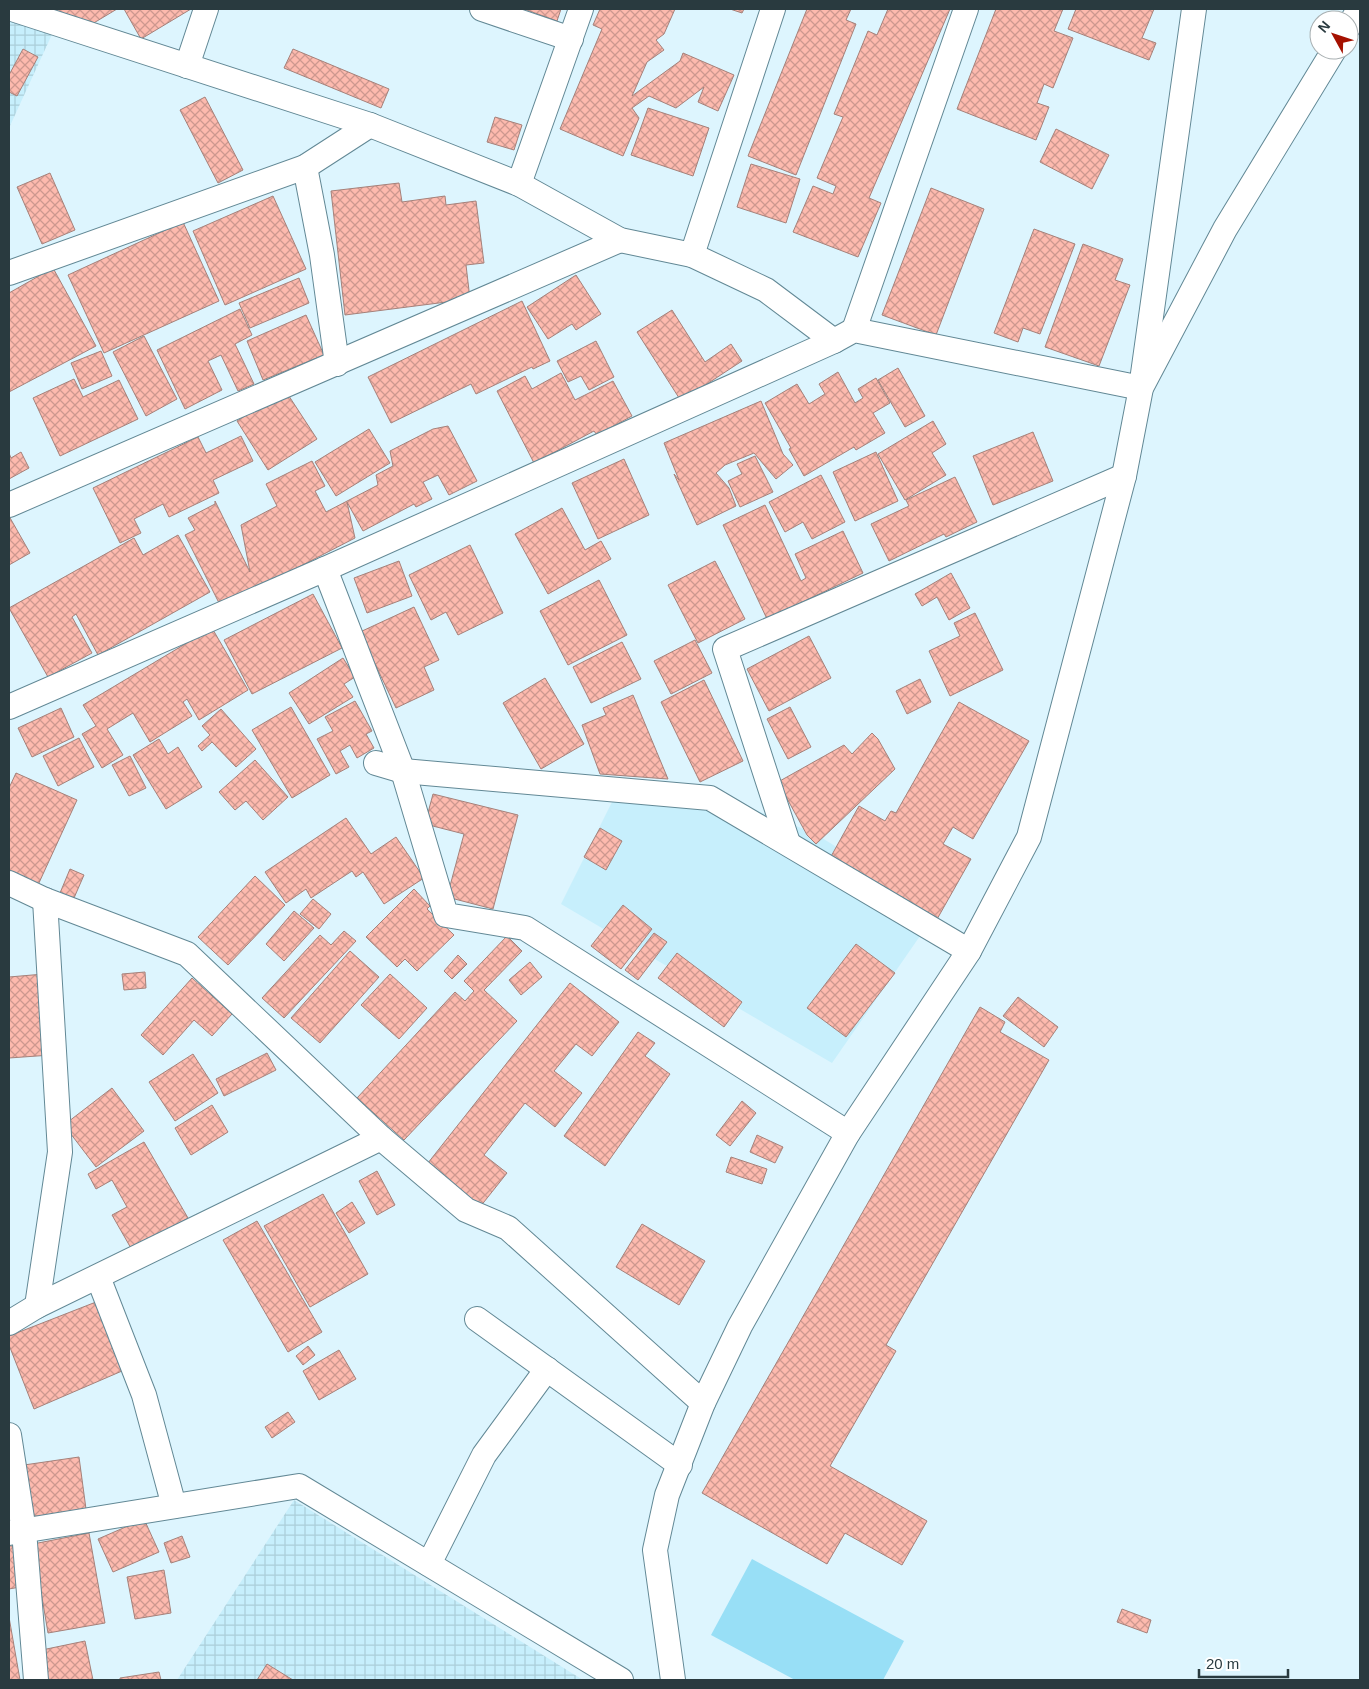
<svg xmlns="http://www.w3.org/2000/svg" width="1369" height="1689" viewBox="0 0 1369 1689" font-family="Arial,sans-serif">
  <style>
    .built { fill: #c7effc }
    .industrial { fill: url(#industrial-grid) }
    .grass { fill: #98dff6 }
    .building { fill: url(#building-cross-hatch); stroke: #a5817a }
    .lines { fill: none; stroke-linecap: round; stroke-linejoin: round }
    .street-casing { stroke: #628895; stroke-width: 26 }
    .street { stroke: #fff; stroke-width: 24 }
  </style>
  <defs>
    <pattern id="industrial-grid" width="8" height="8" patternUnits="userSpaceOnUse" patternTransform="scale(1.25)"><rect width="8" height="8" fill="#c7effc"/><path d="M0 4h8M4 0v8" fill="none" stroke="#abced9"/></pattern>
    <pattern id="building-cross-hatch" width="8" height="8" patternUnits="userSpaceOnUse" patternTransform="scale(1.25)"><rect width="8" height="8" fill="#fdbaae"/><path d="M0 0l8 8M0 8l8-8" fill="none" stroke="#cd988f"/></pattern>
  </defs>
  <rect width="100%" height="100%" fill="#ddf5fe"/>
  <polygon class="built" points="622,782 709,792 814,833 938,910 832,1063 561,904"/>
  <g class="industrial">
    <polygon points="9,19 54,30 9,128"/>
    <polygon points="294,1500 583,1680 177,1680"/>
  </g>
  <polygon class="grass" points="752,1559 904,1641 883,1680 795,1680 711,1635"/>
  <g class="building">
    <polygon points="50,9 117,9 92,24"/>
    <polygon points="124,9 191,9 141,39"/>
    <polygon points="524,9 561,9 557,21"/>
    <polygon points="600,9 675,9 664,34 656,40 664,50 647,62 632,96 680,61 683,53 734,75 718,111 698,102 704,87 676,108 649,96 632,108 639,118 623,156 560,129 602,29 593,25"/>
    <polygon points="730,9 744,9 742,13"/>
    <polygon points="807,9 851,9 846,20 856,24 796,175 748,156"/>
    <polygon points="888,9 950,9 869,198 881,203 858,257 793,232 813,186 833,194 836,186 817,178 843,117 834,114 868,31 877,35"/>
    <polygon points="996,9 1063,9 1054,31 1073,38 1053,88 1044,84 1037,103 1049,107 1036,140 957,109"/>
    <polygon points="1076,9 1154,9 1142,38 1156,43 1149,60 1068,29"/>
    <polygon points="23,49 38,57 17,96 9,92 9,75"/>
    <polygon points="293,49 389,89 381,108 284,68"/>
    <polygon points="205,97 243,170 218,183 180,110"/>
    <polygon points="648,108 709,128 693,176 631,155"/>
    <polygon points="495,117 522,125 514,150 487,142"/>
    <polygon points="1056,129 1109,155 1092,189 1040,162"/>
    <polygon points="751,164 800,179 786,223 737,207"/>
    <polygon points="50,173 75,230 42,244 17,187"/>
    <polygon points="399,183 402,202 445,196 446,205 476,201 484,263 466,265 470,299 345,315 331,191"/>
    <polygon points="931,188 984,209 936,335 882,315"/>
    <polygon points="273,196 306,269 225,305 193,231"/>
    <polygon points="183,222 219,301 104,353 68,275"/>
    <polygon points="1034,229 1075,244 1040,334 1023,328 1018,342 994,333"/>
    <polygon points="1083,244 1123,259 1115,280 1130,285 1099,366 1045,347"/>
    <polygon points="53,268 96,346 9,392 9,293"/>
    <polygon points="576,275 601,314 576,330 572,324 548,339 527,307"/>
    <polygon points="299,278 309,303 250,328 239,303"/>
    <polygon points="522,301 550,361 533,369 532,367 476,394 471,384 391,423 368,377"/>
    <polygon points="240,309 252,335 235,344 254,384 238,391 221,355 208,361 222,390 185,409 157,350"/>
    <polygon points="672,310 705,362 731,344 742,361 681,401 637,332"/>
    <polygon points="306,315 324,355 263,380 247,341"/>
    <polygon points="144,336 177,399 146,416 113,352"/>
    <polygon points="596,341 614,377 589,390 581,376 568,382 557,361"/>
    <polygon points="101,351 112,376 82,389 71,363"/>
    <polygon points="898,368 925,416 905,427 878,380"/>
    <polygon points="838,372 855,403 863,398 858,389 876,378 890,403 873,413 885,433 856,450 854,447 804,476 789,449 791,448 765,403 797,384 809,404 825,394 819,384"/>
    <polygon points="561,373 575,400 613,381 632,416 597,435 594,431 534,463 497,391 525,376 532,389"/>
    <polygon points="74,379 83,397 119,380 138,419 60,456 33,398"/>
    <polygon points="285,390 317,439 268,470 237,421"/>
    <polygon points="761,401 783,454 793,465 776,479 754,453 725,465 716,473 729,488 736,506 697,525 674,474 679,480 664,443"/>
    <polygon points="933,421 946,444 932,453 946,475 905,500 878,454"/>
    <polygon points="448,426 477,481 449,495 438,475 423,482 432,499 416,507 414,504 363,531 347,502 355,538 221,607 185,535 195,530 188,518 215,504 215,501 250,572 241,525 277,506 266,484 312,461 325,486 315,491 326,512 378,485 376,475 393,466 390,451 433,429"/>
    <polygon points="369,429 390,463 336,496 315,462"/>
    <polygon points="1033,432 1053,481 993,505 973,456"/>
    <polygon points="241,436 253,461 213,480 219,493 169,517 163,504 134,519 141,533 120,543 93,488 198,437 206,453"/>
    <polygon points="21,452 29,468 9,479 9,453 11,458"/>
    <polygon points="876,452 898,501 855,521 833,472"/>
    <polygon points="755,456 773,492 740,507 728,481 742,474 737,464"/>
    <polygon points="624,459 649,515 598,539 572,483"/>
    <polygon points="821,475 845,522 812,539 803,522 785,532 769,502"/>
    <polygon points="955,477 977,522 946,537 944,534 889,561 871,524 909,506 906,500"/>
    <polygon points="765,505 801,581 806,578 795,554 843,531 863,573 767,619 723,525"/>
    <polygon points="562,508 585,550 601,541 611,559 548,594 515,534"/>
    <polygon points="9,516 30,553 9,565"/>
    <polygon points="178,535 210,592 98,655 76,614 72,617 92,653 48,677 9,608 134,538 143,555"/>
    <polygon points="470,545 503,613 458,635 446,612 431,620 409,575"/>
    <polygon points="399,561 412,596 367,613 354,578"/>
    <polygon points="715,561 745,619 698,643 668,585"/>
    <polygon points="951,573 970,608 949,620 937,597 922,606 915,594"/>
    <polygon points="599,580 627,635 568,665 540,611"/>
    <polygon points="313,594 342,648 252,694 224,640"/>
    <polygon points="414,607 439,660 424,667 434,690 396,708 360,632"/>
    <polygon points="975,613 1003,670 950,696 929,651 960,636 954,623"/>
    <polygon points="212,628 248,690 199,720 187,699 183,702 192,716 150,742 133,713 107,729 123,755 102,768 82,734 96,726 83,705"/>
    <polygon points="809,636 831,678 769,711 747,669"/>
    <polygon points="695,640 712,673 671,694 654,661"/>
    <polygon points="622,642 641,679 591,703 573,667"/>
    <polygon points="343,658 355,677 344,684 353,697 309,724 289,693"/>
    <polygon points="545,678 584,744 541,769 503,703"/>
    <polygon points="920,679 931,702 907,714 896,691"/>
    <polygon points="704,680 743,761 700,782 661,702"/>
    <polygon points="633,695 668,779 600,774 582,725 606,715 603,708"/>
    <polygon points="355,701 372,731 366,734 374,748 357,758 350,745 340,751 349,767 336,774 317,739 333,731 325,717"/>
    <polygon points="959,702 1029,741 973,839 953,827 943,844 971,859 936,921 829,860 859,806 885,821 891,811 896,813"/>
    <polygon points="291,707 330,775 292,798 252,730"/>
    <polygon points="790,707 811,747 788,759 767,719"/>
    <polygon points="61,708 74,737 32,757 18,728"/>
    <polygon points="221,709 256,749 236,767 212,742 202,751 198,746 210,735 202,726"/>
    <polygon points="872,733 878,739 895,769 816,844 807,835 778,782 844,745 852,754"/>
    <polygon points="79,738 94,767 58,786 43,756"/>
    <polygon points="159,739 168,754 178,747 202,787 166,809 133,755"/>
    <polygon points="130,756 146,788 129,796 112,765"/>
    <polygon points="255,760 288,797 263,820 246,801 235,810 219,792"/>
    <polygon points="16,773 77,800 38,885 9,871 9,788"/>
    <polygon points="433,794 518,815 493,909 447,897 464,834 425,824"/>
    <polygon points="346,818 371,854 396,837 424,878 384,904 363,872 356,877 352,871 311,898 306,889 286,903 265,872"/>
    <polygon points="600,828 622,841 606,870 584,857"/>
    <polygon points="70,869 84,875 74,898 60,893"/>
    <polygon points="255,876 285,905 228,965 198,937"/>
    <polygon points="414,889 430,906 427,909 454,935 417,971 405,959 397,967 366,937"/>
    <polygon points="313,899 331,914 319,929 300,914"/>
    <polygon points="623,905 652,929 621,969 591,946"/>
    <polygon points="294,911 314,928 284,961 266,944"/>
    <polygon points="344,931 356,941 284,1018 262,998 320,935 331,945"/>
    <polygon points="654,933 667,942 638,980 625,970"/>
    <polygon points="507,936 522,951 484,990 517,1021 404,1140 357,1098 455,992 465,1001 474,991 464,981"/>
    <polygon points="856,944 895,973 846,1037 807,1008"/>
    <polygon points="350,951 379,977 320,1043 291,1018"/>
    <polygon points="677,953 742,1002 724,1027 658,978"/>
    <polygon points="458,955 467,964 452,979 444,971"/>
    <polygon points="530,962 542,977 521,995 509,980"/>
    <polygon points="145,972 146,988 124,990 122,974"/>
    <polygon points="44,974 51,1055 9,1058 9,977"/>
    <polygon points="390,974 427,1008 399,1039 361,1005"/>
    <polygon points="192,978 232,1014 212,1036 194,1020 163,1055 141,1035"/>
    <polygon points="570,983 619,1022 592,1056 576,1044 554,1071 582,1093 555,1127 525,1103 484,1155 507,1173 480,1207 424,1168"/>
    <polygon points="1018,997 1058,1027 1044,1047 1003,1016"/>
    <polygon points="980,1007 1005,1022 1000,1032 1049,1060 886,1345 896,1351 830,1466 927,1521 902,1565 845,1533 827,1564 702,1493"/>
    <polygon points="638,1032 655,1043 645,1056 670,1074 605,1166 564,1136"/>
    <polygon points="267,1053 276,1070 224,1096 216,1079"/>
    <polygon points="193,1054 218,1093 175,1121 149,1082"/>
    <polygon points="112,1088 144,1131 96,1167 64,1125"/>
    <polygon points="742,1101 756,1113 730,1146 716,1135"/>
    <polygon points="212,1105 228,1132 191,1155 175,1128"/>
    <polygon points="757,1135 783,1147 775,1163 750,1152"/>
    <polygon points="144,1142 188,1218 132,1250 112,1215 127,1207 112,1180 96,1189 88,1174"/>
    <polygon points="731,1157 767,1169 762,1184 726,1172"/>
    <polygon points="377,1171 395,1205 377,1215 359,1181"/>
    <polygon points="323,1194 368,1274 310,1307 264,1226"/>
    <polygon points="352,1202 365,1223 349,1233 336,1213"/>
    <polygon points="257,1221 322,1332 288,1352 223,1240"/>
    <polygon points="642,1224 705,1261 679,1305 616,1267"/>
    <polygon points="96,1302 122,1371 34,1409 9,1345 9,1336"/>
    <polygon points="308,1346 315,1355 303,1365 296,1356"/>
    <polygon points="339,1350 356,1379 319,1400 303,1371"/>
    <polygon points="288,1412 295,1422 272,1438 265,1427"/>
    <polygon points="79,1457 86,1509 32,1517 24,1465"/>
    <polygon points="144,1519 159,1552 113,1572 98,1539"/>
    <polygon points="89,1533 105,1623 48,1633 33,1544"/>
    <polygon points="182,1536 190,1557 171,1563 164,1543"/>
    <polygon points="9,1546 13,1546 20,1587 9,1589"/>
    <polygon points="164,1570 171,1613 135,1619 127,1577"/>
    <polygon points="1122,1609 1151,1620 1147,1633 1117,1622"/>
    <polygon points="9,1617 20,1680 9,1680"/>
    <polygon points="85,1641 93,1680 43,1680 37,1651"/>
    <polygon points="267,1664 293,1680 257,1680"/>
    <polygon points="159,1672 161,1680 120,1680 120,1678"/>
  </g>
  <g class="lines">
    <defs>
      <g id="street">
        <polyline points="12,9 370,125 519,184 620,240 692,255 766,290 834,341 854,330 1141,388 1194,9"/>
        <polyline points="482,9 571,39"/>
        <polyline points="1349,26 1359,9"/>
        <polyline points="187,66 206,9"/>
        <polyline points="305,167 322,255 337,364"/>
        <polyline points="519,184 581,9"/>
        <polyline points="692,255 773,9"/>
        <polyline points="9,273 305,167 370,125"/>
        <polyline points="854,330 966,9"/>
        <polyline points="9,505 620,240"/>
        <polyline points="325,569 403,771 446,915 525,928 848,1133"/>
        <polyline points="9,707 325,569 834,341"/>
        <polyline points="376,763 403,771 710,798 969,951"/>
        <polyline points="788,843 725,649 1124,476"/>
        <polyline points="9,883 45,900 187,954 381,1138 466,1210 508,1228 703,1403"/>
        <polyline points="98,1277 144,1395 174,1506"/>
        <polyline points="37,1306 60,1152 45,900"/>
        <polyline points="477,1319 680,1465"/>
        <polyline points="9,1323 37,1306 381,1138"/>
        <polyline points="9,1435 24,1531 36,1680"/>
        <polyline points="9,1533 299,1486 621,1680"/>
        <polyline points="429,1564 484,1455 547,1369"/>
        <polyline points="673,1680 655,1550 667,1495 703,1403 740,1326 848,1133 969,951 1029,837 1124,476 1141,388 1225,229 1334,50"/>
      </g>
    </defs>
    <use href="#street" class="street-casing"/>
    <use href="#street" class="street"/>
  </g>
  <rect width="1369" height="1689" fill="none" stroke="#293a3f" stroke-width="20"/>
  <g transform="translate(1334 35) rotate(310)"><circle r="24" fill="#ffffff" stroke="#a9b0b2"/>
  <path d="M0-4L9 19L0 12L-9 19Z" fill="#a51100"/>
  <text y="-8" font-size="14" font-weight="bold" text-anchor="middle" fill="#293a3f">N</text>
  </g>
  <path d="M1199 1669v8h89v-8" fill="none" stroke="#293a3f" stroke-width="2.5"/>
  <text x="1206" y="1669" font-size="15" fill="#293a3f" stroke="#ffffff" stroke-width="4" paint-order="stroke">20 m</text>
</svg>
